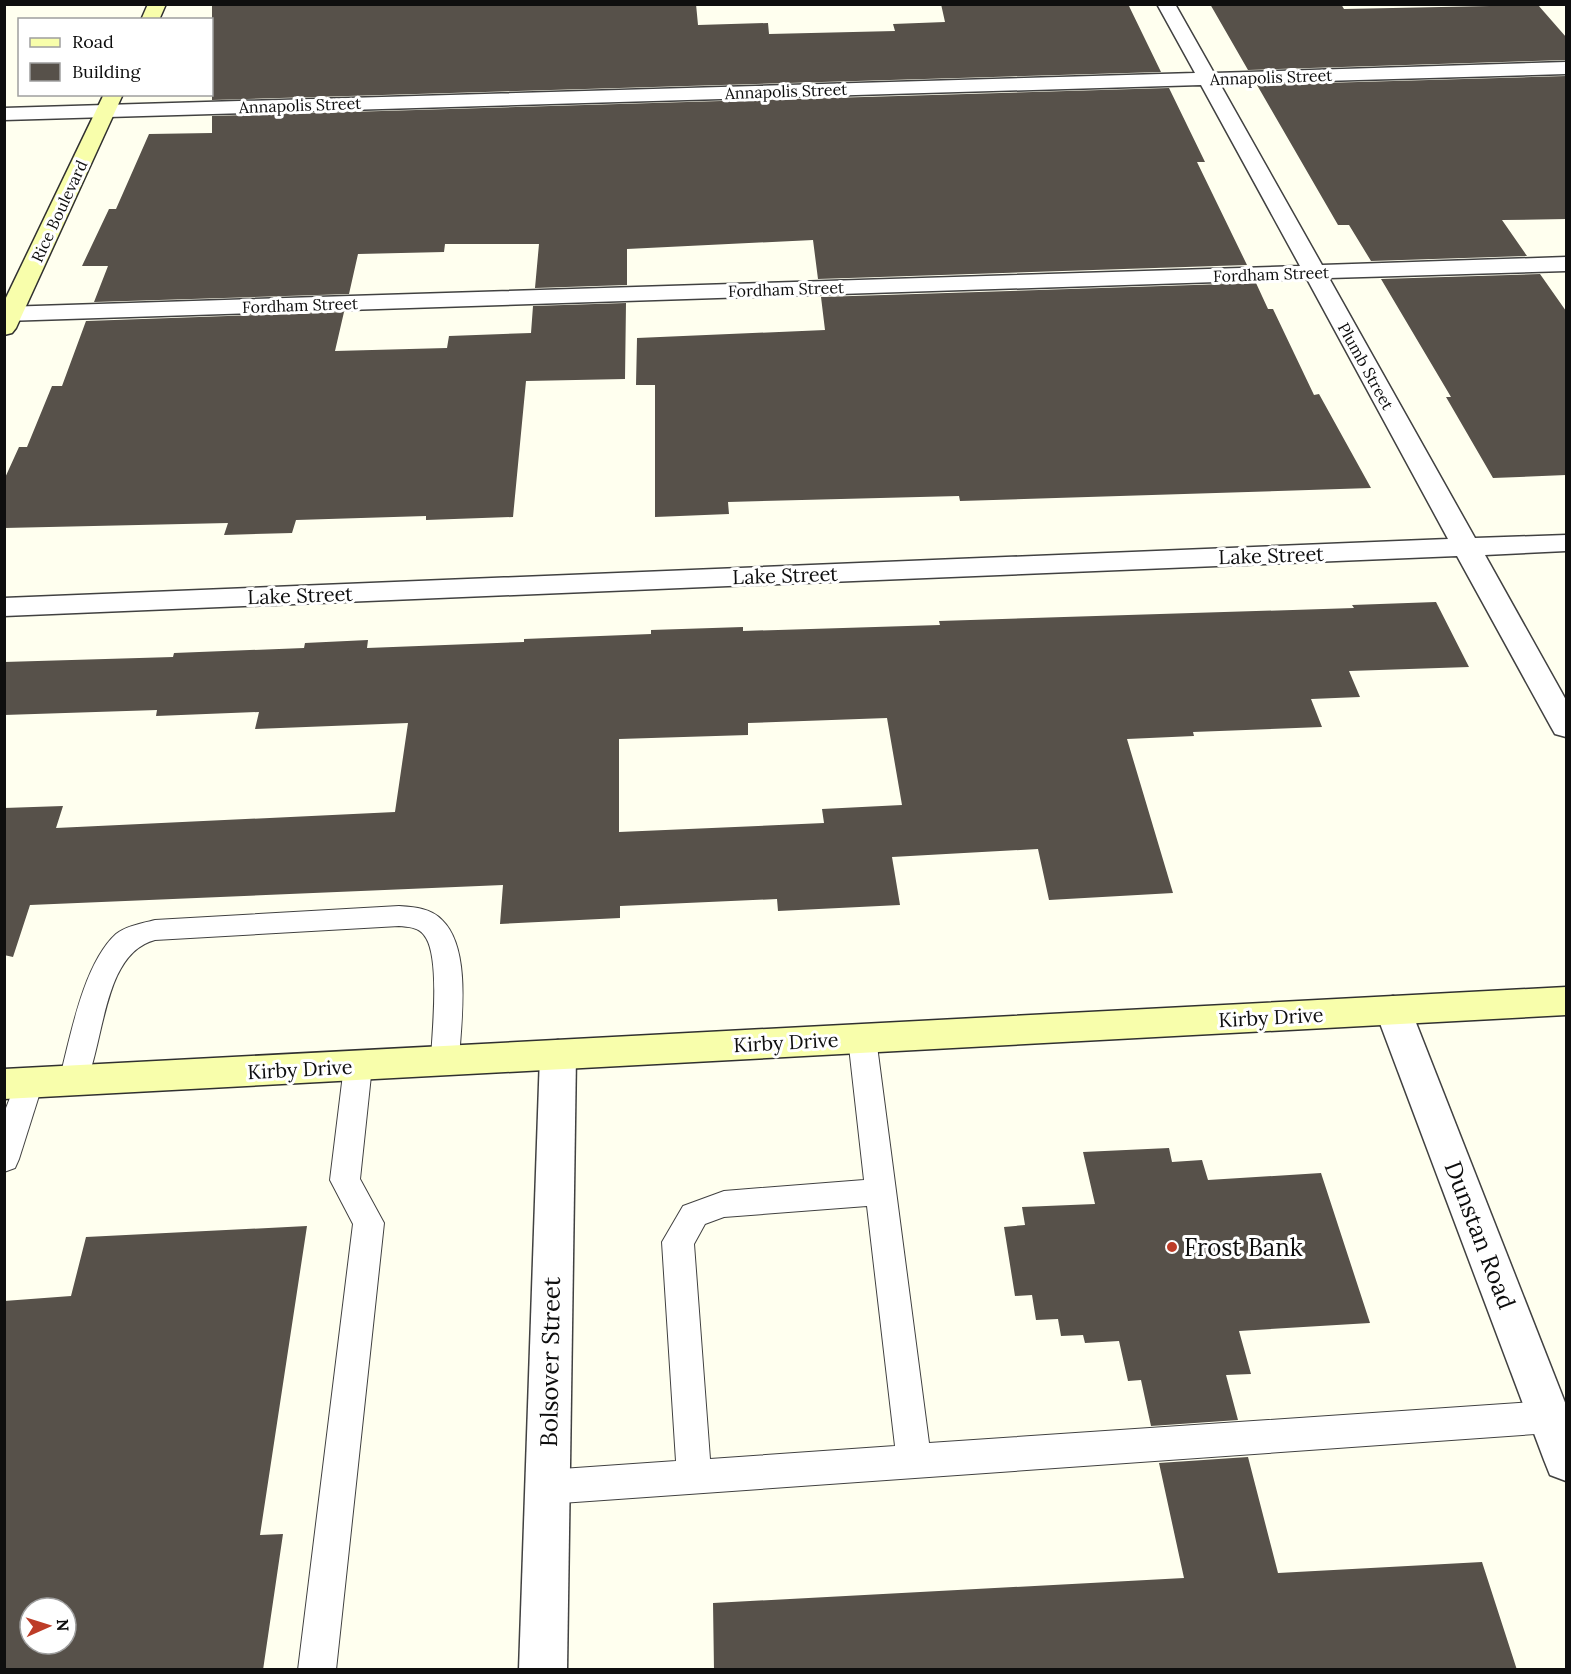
<svg xmlns="http://www.w3.org/2000/svg" width="1571" height="1674" viewBox="0 0 1571 1674" font-family="Lora,serif">
  <style>
    .building { fill: #57514a; fill-rule: evenodd }
    .lines { fill: none; stroke-linecap: round; stroke-linejoin: round }
    .service-casing { stroke: #414141; stroke-width: 2 }
    .minor-casing { stroke: #414141; stroke-width: 3 }
    .secondary-casing { stroke: #303030; stroke-width: 3 }
    .service { fill: #fff; fill-rule: evenodd }
    .minor { fill: #fff; fill-rule: evenodd }
    .secondary { fill: #f8feab; fill-rule: evenodd }
    .poi-dot { fill: #bd3c27; stroke: #fff; stroke-width: 2 }
    .labels { text-anchor: middle; dominant-baseline: central; stroke-width: 6; stroke-linejoin: round; paint-order: stroke }
    .far-street-label { font-size: 16px; fill: #0e0e0e; stroke: #fff }
    .street-label { font-size: 20px; fill: #0e0e0e; stroke: #fff }
    .near-street-label { font-size: 24px; fill: #0e0e0e; stroke: #fff }
    .near-poi-label { font-size: 24px; fill: #0e0e0e; stroke: #fff; text-anchor: start }
  </style>
  <rect width="100%" height="100%" fill="#ffffef"/>
  <g class="building">
    <polygon points="212,4 696,4 698,25 768,23 769,34 895,31 893,24 945,22 941,4 1128,4 1161,72 212,100"/>
    <polygon points="1210,4 1341,4 1344,9 1538,5 1566,37 1566,60 1248,70"/>
    <polygon points="1566,76 1566,219 1502,220 1527,256 1371,261 1349,225 1338,225 1257,85"/>
    <polygon points="1169,88 1205,162 1197,162 1247,265 818,279 813,240 627,249 627,285 535,288 539,244 445,244 444,252 358,254 349,294 94,302 108,266 82,266 109,209 116,209 149,134 212,133 212,116"/>
    <polygon points="1540,274 1566,311 1566,475 1493,478 1446,397 1451,397 1381,279"/>
    <polygon points="1256,283 1268,309 1273,309 1314,395 1319,394 1371,488 960,501 959,496 728,502 729,514 655,517 655,385 636,385 637,338 825,330 821,297"/>
    <polygon points="626,303 625,379 526,381 513,517 426,520 426,516 296,520 292,533 224,535 228,523 4,528 4,480 19,447 27,447 52,386 62,386 86,321 344,312 335,351 447,348 449,336 531,333 533,306"/>
    <path d="M1436,602l33,65 -120,4 11,26 -49,2 11,28 -129,5 1,4 -67,3 46,154 -124,7 -11,-51 -146,8 8,48 -122,6 -1,-12 -157,7v12l-120,6 3,-39 -473,20 -17,52 -9,-2v-147l59,-2 -7,22 339,-16 13,-89 -153,6 4,-17 -103,4 1,-6 -153,5v-53l169,-5 1,-4 130,-5 1,-5 63,-3 -1,8 157,-6v-3l127,-5v-4l92,-3v4l197,-6 -1,-4 415,-13 -2,-3zM887,718l15,87 -80,4 2,14 -205,9v-93l129,-4v-12z"/>
    <polygon points="1169,1148 1172,1162 1202,1160 1208,1180 1321,1173 1370,1323 1239,1331 1251,1374 1226,1375 1238,1420 1151,1426 1141,1380 1128,1381 1119,1341 1085,1343 1083,1335 1061,1336 1058,1319 1036,1320 1032,1295 1015,1296 1004,1227 1025,1225 1022,1207 1095,1204 1083,1152"/>
    <path d="M307,1226l-47,309 23,-1 -20,136h-259v-369l67,-5 15,-59zM30,1608h36v36h-36z"/>
    <polygon points="1248,1457 1278,1573 1482,1562 1517,1670 714,1670 713,1603 1184,1578 1159,1463"/>
  </g>
  <g class="lines">
    <defs>
      <g id="service">
        <path d="M399,906c15,1 32,2 43,14 30,29 19,102 17,140l-4,8 -10,4 -10,-4 -4,-8c1,-27 10,-105 -7,-125 -6,-8 -15,-8 -25,-9l-244,14c-54,14 -50,107 -72,149l-10,4 -10,-4 -4,-8c11,-42 24,-117 57,-147 10,-8 27,-11 39,-14z"/>
        <path d="M862,1027l10,3 4,8 53,405 621,-42 12,5 4,10 -4,12 -12,5 -1003,71 -12,-5 -5,-12 5,-12 12,-5 129,-9 -14,-219 21,-36 41,-15 140,-11 -16,-142 4,-8zM867,1206l28,240 -185,13 -16,-215 11,-20 19,-7z"/>
        <polygon points="358,1054 368,1058 372,1066 360,1179 384,1223 336,1670 298,1670 353,1224 330,1180 344,1066 348,1058"/>
        <polygon points="29,1071 39,1075 43,1083 19,1159 15,1168 4,1172 4,1113 19,1075"/>
      </g>
      <g id="minor">
        <polygon points="1157,4 1175,4 1214,73 1566,62 1566,74 1220,84 1322,265 1566,257 1566,271 1329,278 1475,538 1566,535 1566,551 1485,555 1566,700 1566,737 1555,734 1551,727 1457,556 4,616 4,598 1448,539 1307,279 4,321 4,307 1300,266 1201,85 4,120 4,108 1195,73"/>
        <polygon points="1393,996 1406,1000 1411,1010 1566,1405 1566,1481 1550,1475 1544,1460 1375,1010 1380,1000"/>
        <polygon points="558,1040 571,1044 576,1055 567,1670 519,1670 540,1055 545,1044"/>
      </g>
      <g id="secondary">
        <polygon points="148,4 166,4 159,20 141,20"/>
        <polygon points="104,94 123,94 16,328 12,333 4,335 4,302"/>
        <polygon points="1566,987 1566,1015 4,1099 4,1069"/>
      </g>
    </defs>
    <use href="#service" class="service-casing"/>
    <use href="#minor" class="minor-casing"/>
    <use href="#secondary" class="secondary-casing"/>
    <use href="#service" class="service"/>
    <use href="#minor" class="minor"/>
    <use href="#secondary" class="secondary"/>
  </g>
  <circle class="poi-dot" cx="1172" cy="1247" r="6"/>
  <g class="labels">
    <g class="far-street-label">
      <text transform="translate(1271 77) rotate(-2)">Annapolis Street</text>
      <text transform="translate(786 91) rotate(-2)">Annapolis Street</text>
      <text transform="translate(300 105) rotate(-2)">Annapolis Street</text>
      <text transform="translate(59 211) rotate(-65)">Rice Boulevard</text>
      <text transform="translate(1271 274) rotate(-2)">Fordham Street</text>
      <text transform="translate(786 289) rotate(-2)">Fordham Street</text>
      <text transform="translate(300 305) rotate(-2)">Fordham Street</text>
      <text transform="translate(1366 366) rotate(61)">Plumb Street</text>
    </g>
    <g class="street-label">
      <text transform="translate(1271 555) rotate(-2)">Lake Street</text>
      <text transform="translate(785 575) rotate(-2)">Lake Street</text>
      <text transform="translate(300 595) rotate(-2)">Lake Street</text>
      <text transform="translate(1271 1017) rotate(-3)">Kirby Drive</text>
      <text transform="translate(786 1042) rotate(-3)">Kirby Drive</text>
      <text transform="translate(300 1069) rotate(-3)">Kirby Drive</text>
    </g>
    <g class="near-street-label">
      <text transform="translate(1480 1235) rotate(69)">Dunstan Road</text>
      <text transform="translate(550 1362) rotate(-89)">Bolsover Street</text>
    </g>
    <g class="near-poi-label">
      <text x="1184" y="1247">Frost Bank</text>
    </g>
  </g>
  <rect width="1571" height="1674" fill="none" stroke="#0e0e0e" stroke-width="12"/>
  <rect x="18" y="18" width="195" height="78" fill="#ffffff" stroke="#9f9f9f" stroke-width="1.5"/>
  <rect x="30" y="38" width="30" height="9" fill="#f8feab" stroke="#9f9f9f" stroke-width="1.5"/>
  <text x="72" y="48" font-size="18" fill="#0e0e0e">Road</text>
  <rect x="30" y="63" width="30" height="18" fill="#57514a" stroke="#9f9f9f" stroke-width="1.5"/>
  <text x="72" y="78" font-size="18" fill="#0e0e0e">Building</text>
  <g transform="translate(48 1626) rotate(87)"><circle r="28" fill="#ffffff" stroke="#9f9f9f" stroke-width="1.5"/>
  <path d="M0-4.5L10 22L0 15L-10 22Z" fill="#bd3c27"/>
  <text y="-9" font-size="16" font-weight="bold" text-anchor="middle" fill="#0e0e0e">N</text>
  </g>
</svg>
